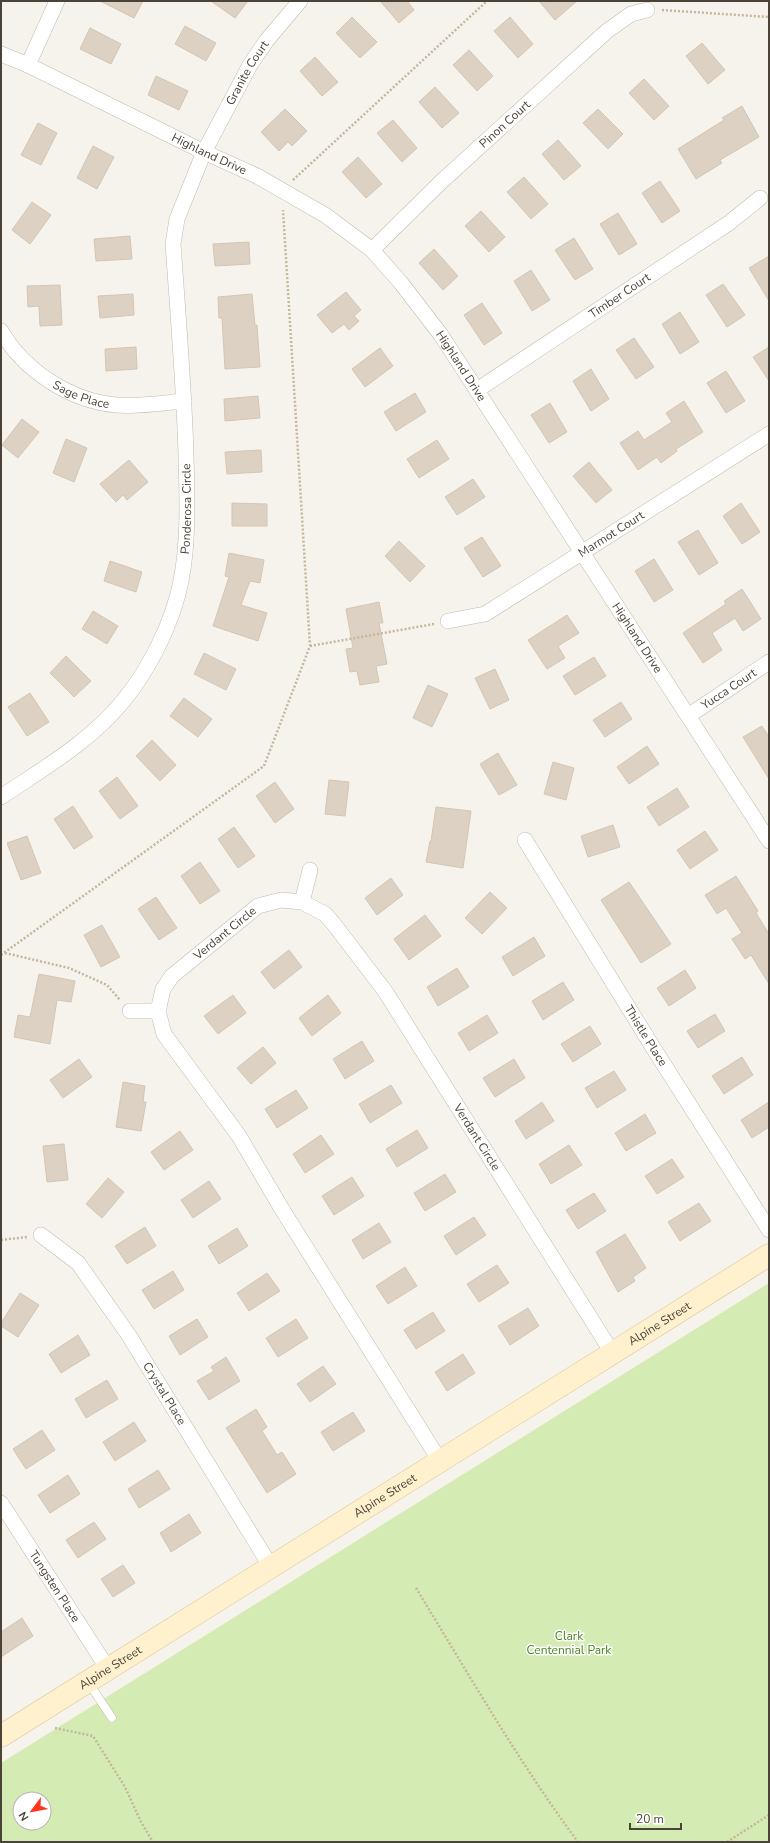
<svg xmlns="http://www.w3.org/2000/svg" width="770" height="1843" viewBox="0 0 770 1843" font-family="'Nunito Sans',sans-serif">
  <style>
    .green { fill: #d4ecb3; fill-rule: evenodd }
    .building { fill: #dcd1c3; stroke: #d4c6b3 }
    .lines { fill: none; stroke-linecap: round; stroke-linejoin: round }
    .lane-casing { stroke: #c3baad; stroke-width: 9 }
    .street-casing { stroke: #c3baad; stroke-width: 16 }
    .secondary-casing { stroke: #d9c699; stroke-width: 23 }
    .path { stroke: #c6b69d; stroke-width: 2.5; stroke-dasharray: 2 2; stroke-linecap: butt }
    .lane { stroke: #fff; stroke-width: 8 }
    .street { stroke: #fff; stroke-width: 15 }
    .secondary { stroke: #fff1cd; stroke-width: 22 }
    .labels { text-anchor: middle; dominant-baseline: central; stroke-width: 3; stroke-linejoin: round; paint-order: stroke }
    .street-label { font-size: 12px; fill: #4c4338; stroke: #fff }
    .park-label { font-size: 12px; fill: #4d8326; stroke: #fff }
  </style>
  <rect width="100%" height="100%" fill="#f6f3ec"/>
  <path class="green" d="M769,1283v559h-768v-79zM20,1799h24v24h-24z"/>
  <g class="building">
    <polygon points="100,1 143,1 134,18"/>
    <polygon points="211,1 248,1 235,18"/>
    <polygon points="380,1 407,1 414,10 399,23"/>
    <polygon points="539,1 577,1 555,20"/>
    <polygon points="352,17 377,42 360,58 336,33"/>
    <polygon points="510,17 533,44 518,58 494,31"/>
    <polygon points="185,26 216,43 206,61 175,44"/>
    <polygon points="90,28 121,44 111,64 80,49"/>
    <polygon points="702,43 725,70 708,84 686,56"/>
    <polygon points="469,50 493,76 477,91 453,65"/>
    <polygon points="315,57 338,82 322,96 300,71"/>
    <polygon points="156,76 188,91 179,110 148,95"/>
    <polygon points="644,79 669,106 654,120 629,93"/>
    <polygon points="435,87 459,113 442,128 419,102"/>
    <polygon points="742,106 759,137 720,160 722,163 696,179 678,149 724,120 722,118"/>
    <polygon points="285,109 307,131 292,146 288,142 279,151 261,132"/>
    <polygon points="598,109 623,134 608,149 583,123"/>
    <polygon points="393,120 417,148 402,162 377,133"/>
    <polygon points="38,123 57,133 41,165 21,155"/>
    <polygon points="558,140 581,166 564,180 542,154"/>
    <polygon points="93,146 114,157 97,189 77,178"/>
    <polygon points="358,157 382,184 366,198 342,172"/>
    <polygon points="524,177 548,204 531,219 507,192"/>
    <polygon points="660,181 680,211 662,223 642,193"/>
    <polygon points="32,202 51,215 30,244 12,230"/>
    <polygon points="481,211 505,237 489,252 465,226"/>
    <polygon points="618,213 637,244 619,255 600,224"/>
    <polygon points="130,236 132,259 96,261 94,239"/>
    <polygon points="574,238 593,269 575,280 555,250"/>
    <polygon points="249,242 250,264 215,266 213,244"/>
    <polygon points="434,249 458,276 443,290 419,263"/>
    <polygon points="769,256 769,301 749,268"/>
    <polygon points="531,270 550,300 532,311 514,281"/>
    <polygon points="723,284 745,315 727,327 706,295"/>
    <polygon points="60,285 62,325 40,326 39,306 28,307 27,286"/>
    <polygon points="346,292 361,310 354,316 359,321 349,330 344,324 332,333 317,315"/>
    <polygon points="133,294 134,315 100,318 98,296"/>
    <polygon points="252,294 255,325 257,325 260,367 225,369 222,318 219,318 218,297"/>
    <polygon points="482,303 502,333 484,345 464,315"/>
    <polygon points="680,312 699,342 680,354 662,324"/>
    <polygon points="634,338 654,367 636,379 616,350"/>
    <polygon points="136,347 137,369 106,371 105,349"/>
    <polygon points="769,347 769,381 753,357"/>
    <polygon points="380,348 393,366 365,387 352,369"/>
    <polygon points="591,369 609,399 591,411 573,381"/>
    <polygon points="726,371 745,401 726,413 707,383"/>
    <polygon points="415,393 426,412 396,431 384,412"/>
    <polygon points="258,396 260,418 225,421 224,399"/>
    <polygon points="684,401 703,432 676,449 677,451 661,463 657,457 638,470 620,443 638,431 644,440 672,422 666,413"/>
    <polygon points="550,403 567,432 549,443 531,415"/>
    <polygon points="22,419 39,432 18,458 2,445"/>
    <polygon points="66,439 87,448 74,482 53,473"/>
    <polygon points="437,440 449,459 419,478 407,459"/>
    <polygon points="261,450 262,472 227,474 225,452"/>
    <polygon points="129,460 148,482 127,500 123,495 116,502 100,484"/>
    <polygon points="589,462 612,490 596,503 573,476"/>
    <polygon points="473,479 485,497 457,515 445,497"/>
    <polygon points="232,503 267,504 267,526 232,526"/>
    <polygon points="741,503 760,532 742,544 723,516"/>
    <polygon points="698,530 718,563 699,575 678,542"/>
    <polygon points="482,537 501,566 483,577 464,548"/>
    <polygon points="399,541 425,566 410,582 385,556"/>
    <polygon points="229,553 264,560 260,583 250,581 241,605 267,613 258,641 213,626 229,577 225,576"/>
    <polygon points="654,559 673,590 654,602 635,571"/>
    <polygon points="110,561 142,572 136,592 104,581"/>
    <polygon points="742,589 761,619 743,631 735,618 712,633 722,650 703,663 683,633 726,604 724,601"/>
    <polygon points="379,602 383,623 379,623 387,664 376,666 379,682 360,685 357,671 350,672 346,649 353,648 346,609"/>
    <polygon points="93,611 118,626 107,644 82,629"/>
    <polygon points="567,615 579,633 558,646 565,658 547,669 528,640"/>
    <polygon points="204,653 236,669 226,690 194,674"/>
    <polygon points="66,656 91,681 74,697 50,673"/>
    <polygon points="594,657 606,676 575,695 563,676"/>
    <polygon points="495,669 509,700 490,709 475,678"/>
    <polygon points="428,685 448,694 432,727 413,718"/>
    <polygon points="30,693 49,722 27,736 8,707"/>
    <polygon points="184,698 212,719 198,737 170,716"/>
    <polygon points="621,702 632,719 605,737 593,720"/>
    <polygon points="762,726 769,737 769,779 743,737"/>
    <polygon points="152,740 176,765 160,781 136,756"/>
    <polygon points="647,746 659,764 629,784 617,767"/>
    <polygon points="498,753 517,785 499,795 480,764"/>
    <polygon points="553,762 574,768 566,800 544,794"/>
    <polygon points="117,777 138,806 120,819 99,791"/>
    <polygon points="329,780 349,782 345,816 325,814"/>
    <polygon points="275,782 294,809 275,823 256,796"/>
    <polygon points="677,788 689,807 659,826 647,807"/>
    <polygon points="73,806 93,837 74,849 54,819"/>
    <polygon points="436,807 471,811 463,868 426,862 430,841 431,841"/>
    <polygon points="613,825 620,847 588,857 581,836"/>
    <polygon points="234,827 255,856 238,868 218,839"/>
    <polygon points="705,831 718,850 690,869 677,850"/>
    <polygon points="27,836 41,873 21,880 7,843"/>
    <polygon points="200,862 220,891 200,904 181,876"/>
    <polygon points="736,876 758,911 756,913 769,934 769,984 751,955 745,959 732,939 742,933 726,908 717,914 705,895"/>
    <polygon points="391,878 403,895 377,915 365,898"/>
    <polygon points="629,882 671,944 641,963 601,900"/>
    <polygon points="490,892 507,908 482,934 465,918"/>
    <polygon points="156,897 177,928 159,940 138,909"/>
    <polygon points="425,915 441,936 409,960 394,939"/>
    <polygon points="102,925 120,957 101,967 84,935"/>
    <polygon points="534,937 545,956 513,976 502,957"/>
    <polygon points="289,950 302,967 274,989 261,972"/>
    <polygon points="457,968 469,987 438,1006 427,987"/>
    <polygon points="685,970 696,988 669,1006 657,988"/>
    <polygon points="39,974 75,981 71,1002 57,1000 50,1044 14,1037 18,1015 30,1017"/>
    <polygon points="563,982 574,1000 543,1020 532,1001"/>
    <polygon points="233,995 246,1013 218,1034 204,1016"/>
    <polygon points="328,995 341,1013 312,1036 299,1018"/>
    <polygon points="715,1014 725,1031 698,1048 687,1031"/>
    <polygon points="487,1015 498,1033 469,1051 458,1033"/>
    <polygon points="590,1026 601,1044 573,1062 561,1044"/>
    <polygon points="362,1041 374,1061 345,1079 333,1059"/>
    <polygon points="263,1047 276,1063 251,1084 237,1068"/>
    <polygon points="742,1057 753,1075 724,1094 712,1076"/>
    <polygon points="79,1059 92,1077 63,1098 50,1080"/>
    <polygon points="514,1059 525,1078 495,1097 483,1078"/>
    <polygon points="614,1071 626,1090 597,1108 585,1088"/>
    <polygon points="123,1082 145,1086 143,1102 146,1102 141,1131 116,1127"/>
    <polygon points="391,1085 402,1103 370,1123 359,1104"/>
    <polygon points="296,1090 308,1108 277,1128 265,1109"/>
    <polygon points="542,1102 554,1121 526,1139 515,1121"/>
    <polygon points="769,1102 769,1127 752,1138 741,1120"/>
    <polygon points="645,1114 656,1133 626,1151 615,1133"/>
    <polygon points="417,1130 428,1148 397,1167 386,1149"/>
    <polygon points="180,1131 193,1150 164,1170 151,1152"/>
    <polygon points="321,1135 334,1154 305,1173 293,1154"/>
    <polygon points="64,1144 68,1180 47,1182 43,1146"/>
    <polygon points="569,1145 582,1165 551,1184 539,1164"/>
    <polygon points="672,1159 684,1177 657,1194 645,1176"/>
    <polygon points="445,1174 456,1192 425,1211 414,1193"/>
    <polygon points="352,1177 364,1196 334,1215 322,1196"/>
    <polygon points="108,1178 124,1192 102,1218 86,1204"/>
    <polygon points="209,1181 221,1199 193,1218 181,1200"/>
    <polygon points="594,1193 606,1211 578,1229 566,1210"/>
    <polygon points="699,1203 711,1221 680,1241 668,1222"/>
    <polygon points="474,1217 486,1235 456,1255 444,1236"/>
    <polygon points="379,1223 391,1242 363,1259 352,1240"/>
    <polygon points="145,1227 156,1246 127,1264 115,1246"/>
    <polygon points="237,1228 248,1246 219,1264 208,1246"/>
    <polygon points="625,1234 646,1268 633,1277 635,1281 618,1292 596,1252"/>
    <polygon points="497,1265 509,1283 479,1302 467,1284"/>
    <polygon points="405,1267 417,1286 388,1304 376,1286"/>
    <polygon points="173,1271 184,1290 154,1309 142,1290"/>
    <polygon points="267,1273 280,1291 249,1311 237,1293"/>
    <polygon points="20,1293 39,1305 18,1337 1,1326 1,1323"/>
    <polygon points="528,1308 539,1326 510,1345 498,1326"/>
    <polygon points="433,1312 445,1331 416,1349 404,1330"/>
    <polygon points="197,1319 208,1337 180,1355 169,1336"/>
    <polygon points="296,1319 308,1338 278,1357 266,1338"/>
    <polygon points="78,1335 90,1355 61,1373 49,1354"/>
    <polygon points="463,1354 475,1373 447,1391 435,1372"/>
    <polygon points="226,1357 240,1381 209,1400 197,1381 214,1371 211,1367"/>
    <polygon points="323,1366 336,1384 310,1402 297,1384"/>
    <polygon points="107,1380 118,1399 86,1418 75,1399"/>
    <polygon points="256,1409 267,1427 262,1431 277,1455 282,1452 296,1474 267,1493 226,1428"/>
    <polygon points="353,1412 365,1431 333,1451 321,1432"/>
    <polygon points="134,1422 146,1441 115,1461 103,1442"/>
    <polygon points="42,1430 55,1450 26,1469 13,1449"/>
    <polygon points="158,1470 170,1489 139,1508 128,1489"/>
    <polygon points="68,1475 80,1494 50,1513 38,1495"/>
    <polygon points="189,1514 201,1533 171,1552 160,1533"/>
    <polygon points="94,1522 106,1539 78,1558 66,1540"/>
    <polygon points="123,1565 135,1583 113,1597 101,1579"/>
    <polygon points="22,1618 33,1636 1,1657 1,1632"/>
  </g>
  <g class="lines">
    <defs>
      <polyline id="lane" points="88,1682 112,1718"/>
      <g id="street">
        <path id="s1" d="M1,54l27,11 176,87 53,24 68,39 47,35 29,33 40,52 328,506"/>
        <polyline points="28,65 57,1"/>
        <path id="s2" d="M372,250l69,-68 166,-151 24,-17 16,-4"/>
        <path id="s3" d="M1,331c23,40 70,70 115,74 22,2 46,-2 68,-4"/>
        <path id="s4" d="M477,390l252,-167 31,-25"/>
        <path id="s5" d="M448,621l37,-7 284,-180"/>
        <path id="s6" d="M688,716l81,-54"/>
        <path id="s7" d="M1,797c43,-29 90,-56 123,-97 26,-32 49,-78 57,-119 8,-42 6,-83 5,-126 -2,-70 -8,-140 -13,-211l4,-25 27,-67 46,-87 17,-25 33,-39"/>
        <path id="s8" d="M525,840l129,209 115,181"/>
        <polyline points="302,902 310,870"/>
        <polyline points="130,1011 158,1011"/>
        <path id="s9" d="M41,1235l37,28 50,71 143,233"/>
        <path id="s10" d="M440,1461l-157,-250 -44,-75 -75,-102 -6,-23 5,-22 9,-13 86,-70 23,-6 21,2 23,12 8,9 52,68 228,363"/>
        <path id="s11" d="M1,1503l107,166"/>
      </g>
      <g id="secondary">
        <path id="s12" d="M1,1736l768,-481"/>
      </g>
    </defs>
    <use href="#lane" class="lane-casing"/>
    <use href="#street" class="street-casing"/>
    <use href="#secondary" class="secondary-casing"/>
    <g class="path">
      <polyline points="662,10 769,17"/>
      <polyline points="293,180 487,1"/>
      <polyline points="310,646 434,624"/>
      <polyline points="5,953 69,968 107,985 120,1000"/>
      <polyline points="1,955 264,766 310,646 283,210"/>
      <polyline points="1,1240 27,1237"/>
      <path d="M416,1588c52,85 102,173 162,254"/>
      <polyline points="55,1728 93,1736 125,1787 141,1822 153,1842"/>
      <polyline points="727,1842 769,1815"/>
    </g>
    <use href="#lane" class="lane"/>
    <use href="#street" class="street"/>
    <use href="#secondary" class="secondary"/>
  </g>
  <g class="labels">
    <g class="street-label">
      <text stroke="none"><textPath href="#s7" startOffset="816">Granite Court</textPath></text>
      <text stroke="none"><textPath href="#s2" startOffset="183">Pinon Court</textPath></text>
      <text stroke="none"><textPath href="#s1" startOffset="231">Highland Drive</textPath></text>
      <text stroke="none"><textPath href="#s4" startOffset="171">Timber Court</textPath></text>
      <text stroke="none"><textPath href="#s1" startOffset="567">Highland Drive</textPath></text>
      <text stroke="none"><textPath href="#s3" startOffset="105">Sage Place</textPath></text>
      <text stroke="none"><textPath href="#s7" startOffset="363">Ponderosa Circle</textPath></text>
      <text stroke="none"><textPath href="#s5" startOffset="187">Marmot Court</textPath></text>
      <text stroke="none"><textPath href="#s1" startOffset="891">Highland Drive</textPath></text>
      <text stroke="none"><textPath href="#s6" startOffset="49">Yucca Court</textPath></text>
      <text stroke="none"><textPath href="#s10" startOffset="639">Verdant Circle</textPath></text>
      <text stroke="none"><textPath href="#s8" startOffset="230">Thistle Place</textPath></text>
      <text stroke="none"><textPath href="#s10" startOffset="1023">Verdant Circle</textPath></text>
      <text stroke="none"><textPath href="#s12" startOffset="777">Alpine Street</textPath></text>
      <text stroke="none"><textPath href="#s9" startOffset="203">Crystal Place</textPath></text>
      <text stroke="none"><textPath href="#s12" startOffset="453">Alpine Street</textPath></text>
      <text stroke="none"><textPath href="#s11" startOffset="99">Tungsten Place</textPath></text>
      <text stroke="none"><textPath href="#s12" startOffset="129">Alpine Street</textPath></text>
    </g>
    <g class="park-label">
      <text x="569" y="1636">Clark<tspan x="569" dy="14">Centennial Park</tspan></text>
    </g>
  </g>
  <rect width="770" height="1843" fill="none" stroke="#4c4338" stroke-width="4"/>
  <g transform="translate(32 1811) rotate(238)"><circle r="19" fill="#ffffff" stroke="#b7b4af"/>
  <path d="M0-3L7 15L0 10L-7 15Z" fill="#ff341a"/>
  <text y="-6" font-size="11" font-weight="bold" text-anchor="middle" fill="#4c4338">N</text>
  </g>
  <path d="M630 1823v6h51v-6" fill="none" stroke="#4c4338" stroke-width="2"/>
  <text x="636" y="1823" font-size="12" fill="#4c4338" stroke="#ffffff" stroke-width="3" paint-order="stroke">20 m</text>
</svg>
